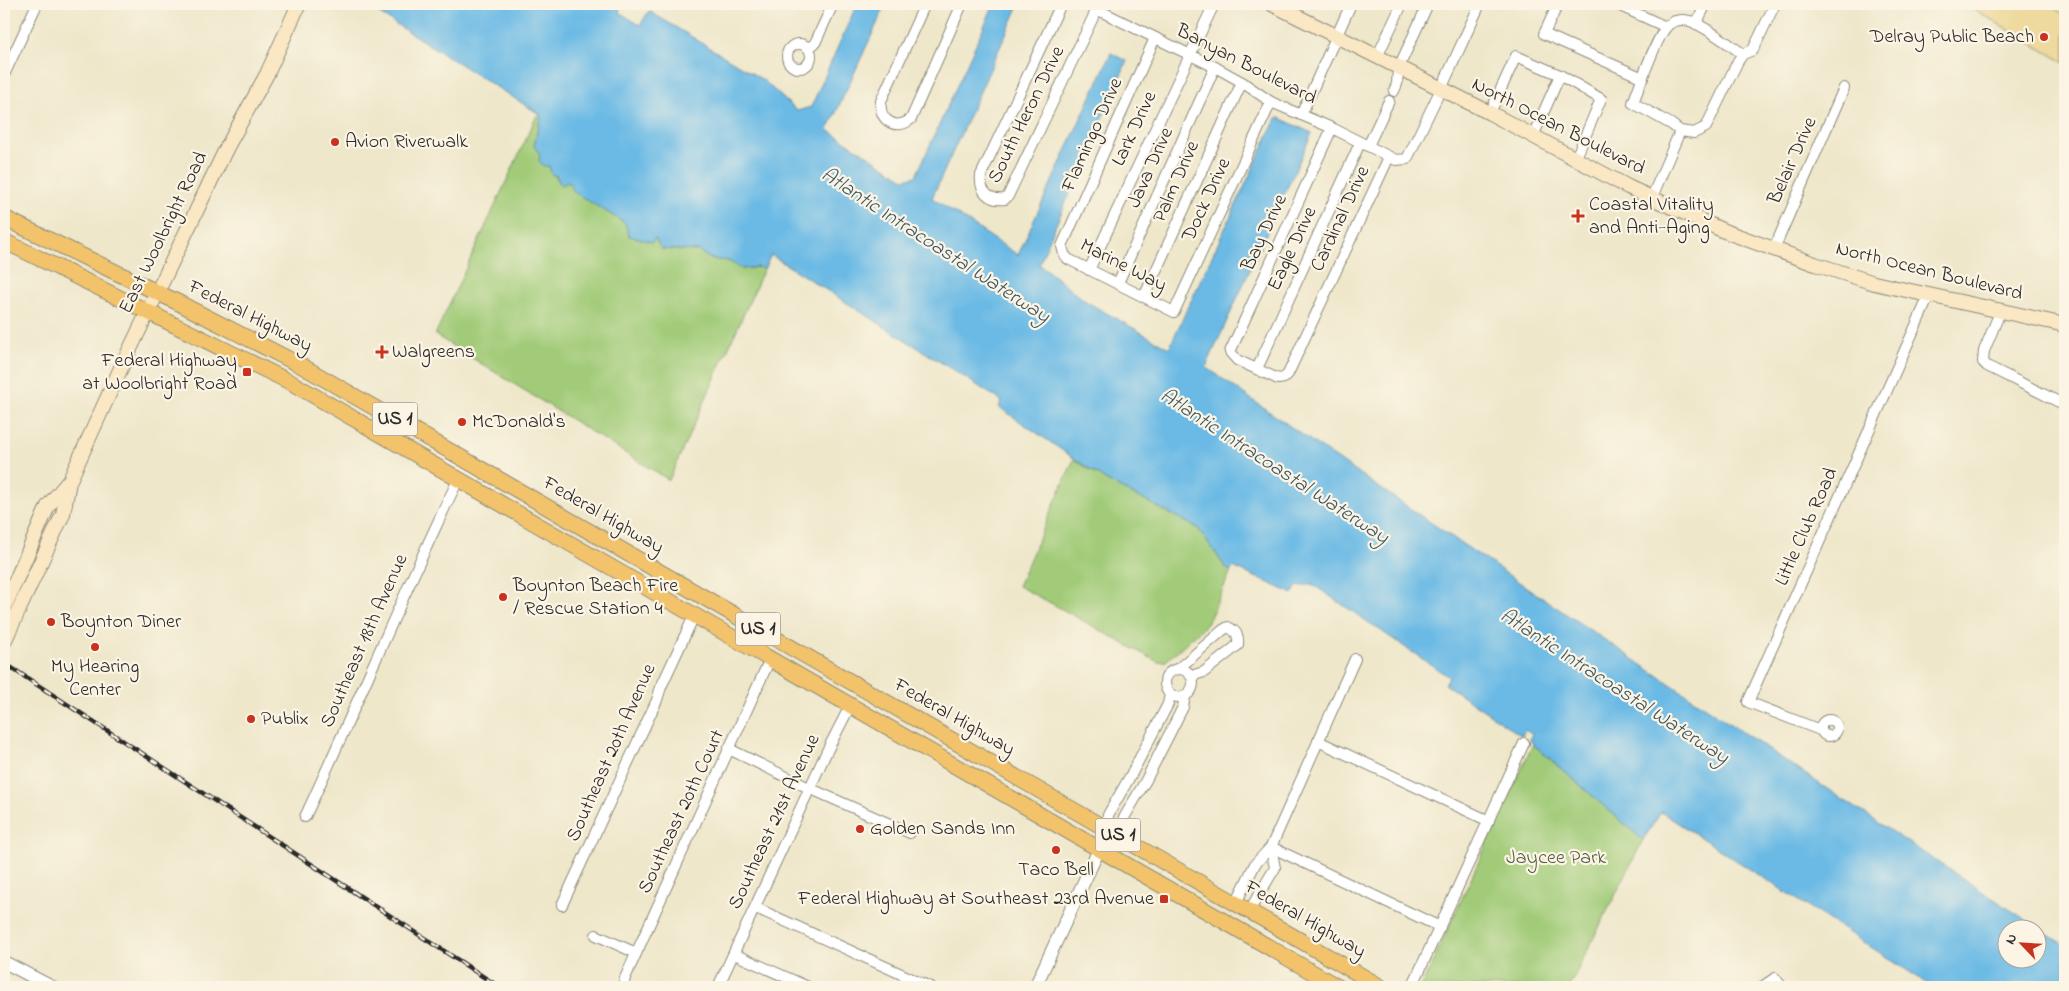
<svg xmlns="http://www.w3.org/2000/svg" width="2069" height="991" viewBox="0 0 2069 991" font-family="'Indie Flower',sans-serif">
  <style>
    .green { fill: #a1cb78; stroke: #667b52 }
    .sand { fill: #eeda9e; stroke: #8c8264 }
    .water { fill: #6abae5; stroke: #4a7288; fill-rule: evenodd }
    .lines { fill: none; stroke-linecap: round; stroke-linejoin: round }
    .minor-casing { stroke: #8c897a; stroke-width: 12 }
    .tertiary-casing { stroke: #8c897a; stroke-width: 14 }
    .secondary-casing { stroke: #8c897a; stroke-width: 16 }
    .primary-casing { stroke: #8c897a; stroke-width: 17 }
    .minor { stroke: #fff; stroke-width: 10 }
    .tertiary { stroke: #fff; stroke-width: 12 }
    .secondary { stroke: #fae7c3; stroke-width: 14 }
    .primary { stroke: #f2c36a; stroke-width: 15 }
    .rail-casing { stroke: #2b2b2b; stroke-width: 4.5 }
    .rail { stroke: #fcf5e5; stroke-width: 2.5; stroke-dasharray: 8; stroke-linecap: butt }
    .poi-dot { fill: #c8321e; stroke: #fcf5e5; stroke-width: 2 }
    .labels { text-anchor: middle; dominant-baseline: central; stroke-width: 4.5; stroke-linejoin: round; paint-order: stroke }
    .shield { fill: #fcf5e5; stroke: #6a6863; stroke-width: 1 }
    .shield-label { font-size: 19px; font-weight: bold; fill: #2b2b2b }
    .poi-label { font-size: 20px; fill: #2b2b2b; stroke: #fcf5e5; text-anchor: start }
    .street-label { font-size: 20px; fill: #2b2b2b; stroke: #fcf5e5 }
    .park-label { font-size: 20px; fill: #4e5b42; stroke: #fcf5e5 }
    .water-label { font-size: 21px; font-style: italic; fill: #3e5663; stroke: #fcf5e5 }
  </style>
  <rect width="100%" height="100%" fill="#fcf5e5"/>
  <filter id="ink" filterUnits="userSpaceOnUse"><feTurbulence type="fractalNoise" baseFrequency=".02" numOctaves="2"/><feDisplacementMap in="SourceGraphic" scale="10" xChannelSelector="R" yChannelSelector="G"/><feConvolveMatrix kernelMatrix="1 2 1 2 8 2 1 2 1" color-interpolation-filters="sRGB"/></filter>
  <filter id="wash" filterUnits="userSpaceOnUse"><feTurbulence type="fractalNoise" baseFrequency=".0096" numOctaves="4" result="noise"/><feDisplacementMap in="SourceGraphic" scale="20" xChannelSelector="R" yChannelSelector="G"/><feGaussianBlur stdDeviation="1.12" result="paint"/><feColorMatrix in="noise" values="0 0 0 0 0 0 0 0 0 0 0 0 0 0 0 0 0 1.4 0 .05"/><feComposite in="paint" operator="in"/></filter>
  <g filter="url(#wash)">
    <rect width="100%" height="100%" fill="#eee7ca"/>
    <g class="green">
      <polygon points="538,113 541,115 534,146 561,184 569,182 625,223 655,238 662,249 698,251 711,259 729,261 742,269 758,267 764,269 669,480 435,335"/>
      <path d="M1074,459l33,22 91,47 28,40 5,3 -24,53 -41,37 -8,1c-47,-25 -92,-52 -140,-76z"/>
      <polygon points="1533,744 1643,840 1569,987 1421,987"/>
    </g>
    <polygon class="sand" points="1965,4 2048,4 2065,15 2065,63"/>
    <path class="water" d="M364,4h258l-3,8 21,13 9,-14 114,69 34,31 14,-4 46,-103h29l-58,126 76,49 12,-3 78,-172h22l3,1 -87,193 86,57 93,-202 16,8 -88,203 48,38 82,46 108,-231 35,16 -106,234c124,89 251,173 378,259 160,107 319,215 481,319v42h-132l-272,-175 -18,28 -110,-96 -3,-6 2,-4 -7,-4 -3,6 -77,-52 4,-7 -137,-93 -16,3 -3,7 -60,-27 -2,4 -5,-3 -28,-40 -91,-47 -108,-74 3,-6 -231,-146 -7,14 -6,-2 -16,2 -13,-8 -18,-2 -13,-8 -37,-2 -6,-11 -3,4 -23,-6 -4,-13 -51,-31 -5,-10 -8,3 -5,-10h-4l-3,-9h-6l-4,-6 1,-6 -6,-8 7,-31zM2006,928h30v30h-30z"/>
  </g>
  <g filter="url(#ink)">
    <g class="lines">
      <defs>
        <g id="minor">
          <path d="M925,4l-44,97c-3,18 14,31 30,18l51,-115"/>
          <path d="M1061,4l-80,171c-2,17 9,26 24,24l3,-3 89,-187"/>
          <polyline points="1086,4 1215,67 1242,82 1271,102 1332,128 1396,160 1407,159 1441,89 1480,4"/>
          <polyline points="1558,4 1544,34 1643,78"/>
          <polyline points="1616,4 1666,27"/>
          <polyline points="1696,24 1706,4"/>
          <polyline points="1155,38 1062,246 1064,254 1068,259 1174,312 1271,102"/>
          <circle cx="799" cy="56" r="12"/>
          <polyline points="809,48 815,43 833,4"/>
          <path d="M1743,54c-15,-10 -36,-27 -53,-33 -8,-2 -16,-1 -22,4 -11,10 -29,62 -35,78l38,21 9,7 14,2 12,-6 32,-66 5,-7 10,-4 22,-46"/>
          <polyline points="1377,57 1402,4"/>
          <polyline points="4,75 37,4"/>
          <polyline points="1394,91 1397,84 1398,69 1428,4"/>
          <polyline points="1490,113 1516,56 1560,75 1601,99 1575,160"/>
          <polyline points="1301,115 1351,4"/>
          <polyline points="1332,128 1230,352 1237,360 1278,379 1284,378 1288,374 1389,157"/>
          <polyline points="1533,136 1560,75"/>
          <polyline points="1368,146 1389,101"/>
          <polyline points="1652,197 1680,131"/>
          <polyline points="1774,249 1844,88"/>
          <polyline points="1089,270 1214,4"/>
          <polyline points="1118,283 1215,67"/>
          <polyline points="1144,297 1242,82"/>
          <polyline points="2000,312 1984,351 1983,362 1987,366 2065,405"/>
          <polyline points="1257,369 1360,143"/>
          <circle cx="1179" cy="683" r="14"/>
          <path d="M1178,669l45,-39 5,-3c8,4 11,8 10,18l-34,27 -13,4"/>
          <polyline points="1170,694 1168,704 1132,773 1108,815 1108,830 1121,823 1146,780 1183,707 1185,696"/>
          <circle cx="1829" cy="728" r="8"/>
          <polyline points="1820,730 1748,702 1929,296"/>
          <polyline points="1318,741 1489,821"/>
          <polyline points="729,749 809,788 910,833"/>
          <path d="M305,817c52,-112 99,-226 153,-337"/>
          <polyline points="1271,847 1440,927"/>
          <polyline points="1236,903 1255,864 1271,847 1355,659"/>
          <polyline points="562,905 657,700 661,687 694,616"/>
          <polyline points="756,908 930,987"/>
          <polyline points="1249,911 1275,868 1271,847"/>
          <polyline points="596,935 636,953"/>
          <polyline points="734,954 808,987"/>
          <polyline points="623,987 625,978 770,659"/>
          <polyline points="718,987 826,753 850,706"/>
          <polyline points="1412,987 1524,743"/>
          <polyline points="1762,987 1775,978 1782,987"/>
        </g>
        <g id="tertiary">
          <polyline points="4,962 52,987"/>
          <polyline points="1035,987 1108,830"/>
        </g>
        <g id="secondary">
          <polyline points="1272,4 1490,113 1628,187 1724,231 1815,264 1874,283 2065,325"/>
          <polyline points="4,608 48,506 68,482"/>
          <polyline points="4,642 63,514 69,482 120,370 226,149 267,74 299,4"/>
        </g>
        <g id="primary">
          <polyline points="4,218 175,301 302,366 1381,987"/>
          <polyline points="4,241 292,383 1338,987"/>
        </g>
      </defs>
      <use href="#minor" class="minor-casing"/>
      <use href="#tertiary" class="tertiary-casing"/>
      <use href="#secondary" class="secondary-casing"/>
      <use href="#primary" class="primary-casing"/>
      <use href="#minor" class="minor"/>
      <use href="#tertiary" class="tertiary"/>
      <use href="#secondary" class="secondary"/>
      <use href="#primary" class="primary"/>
      <defs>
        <polyline id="rail" points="4,663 499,987"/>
      </defs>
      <use href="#rail" class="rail-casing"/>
      <use href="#rail" class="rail"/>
    </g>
  </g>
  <g class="poi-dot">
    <circle cx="2044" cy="37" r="5"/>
    <circle cx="335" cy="142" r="5"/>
    <path d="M1575.5 208.5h5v5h5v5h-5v5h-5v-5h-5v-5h5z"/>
    <path d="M379.5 344.5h5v5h5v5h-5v5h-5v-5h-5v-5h5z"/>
    <rect x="242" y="367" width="10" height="10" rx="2.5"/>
    <circle cx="462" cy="422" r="5"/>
    <circle cx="503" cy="597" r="5"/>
    <circle cx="51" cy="622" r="5"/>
    <circle cx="95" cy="647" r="5"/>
    <circle cx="251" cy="719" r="5"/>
    <circle cx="860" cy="829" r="5"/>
    <circle cx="1056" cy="850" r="5"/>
    <rect x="1159" y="894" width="10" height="10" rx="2.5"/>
  </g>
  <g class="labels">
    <g class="shield">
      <rect x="372.5" y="402.5" width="45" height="33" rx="4"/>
      <rect x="735.5" y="612.5" width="45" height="33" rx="4"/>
      <rect x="1095.5" y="818.5" width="45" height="33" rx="4"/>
    </g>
    <g class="shield-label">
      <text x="395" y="419">US 1</text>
      <text x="758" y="629">US 1</text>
      <text x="1118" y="835">US 1</text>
    </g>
    <g class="poi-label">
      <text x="2034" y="37" text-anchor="end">Delray Public Beach</text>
      <text x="345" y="142">Avion Riverwalk</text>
      <text x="1589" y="205">Coastal Vitality<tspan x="1589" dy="23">and Anti-Aging</tspan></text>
      <text x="392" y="352">Walgreens</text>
      <text x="237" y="361" text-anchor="end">Federal Highway<tspan x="237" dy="23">at Woolbright Road</tspan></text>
      <text x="472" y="422">McDonald's</text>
      <text x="513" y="586">Boynton Beach Fire<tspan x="513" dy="23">/ Rescue Station 4</tspan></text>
      <text x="61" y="622">Boynton Diner</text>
      <text x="95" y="667" text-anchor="middle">My Hearing<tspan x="95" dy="23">Center</tspan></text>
      <text x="261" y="719">Publix</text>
      <text x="870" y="829">Golden Sands Inn</text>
      <text x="1056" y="870" text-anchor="middle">Taco Bell</text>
      <text x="1154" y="899" text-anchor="end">Federal Highway at Southeast 23rd Avenue</text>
    </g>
    <g class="street-label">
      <text transform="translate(1246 65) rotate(27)">Banyan Boulevard</text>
      <text transform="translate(1027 115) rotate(-64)">South Heron Drive</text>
      <text transform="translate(1558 127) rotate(27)">North Ocean Boulevard</text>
      <text transform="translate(1135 129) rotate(-65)">Lark Drive</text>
      <text transform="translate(1093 135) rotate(-66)">Flamingo Drive</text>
      <text transform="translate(1793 161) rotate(-66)">Belair Drive</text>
      <text transform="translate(1151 168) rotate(-66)">Java Drive</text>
      <text transform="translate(1177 182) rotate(-66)">Palm Drive</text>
      <text transform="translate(1207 200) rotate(-65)">Dock Drive</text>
      <text transform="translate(1341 219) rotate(-65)">Cardinal Drive</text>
      <text transform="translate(164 233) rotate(-64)">East Woolbright Road</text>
      <text transform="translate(1265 233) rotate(-65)">Bay Drive</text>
      <text transform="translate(1293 249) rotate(-65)">Eagle Drive</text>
      <text transform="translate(1123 266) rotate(27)">Marine Way</text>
      <text transform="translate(1929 272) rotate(14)">North Ocean Boulevard</text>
      <text transform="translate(250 317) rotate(27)">Federal Highway</text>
      <text transform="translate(603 516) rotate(30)">Federal Highway</text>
      <text transform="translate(1807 527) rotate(-66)">Little Club Road</text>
      <text transform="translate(365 641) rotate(-66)">Southeast 18th Avenue</text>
      <text transform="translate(954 718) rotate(30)">Federal Highway</text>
      <text transform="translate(612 753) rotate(-66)">Southeast 20th Avenue</text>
      <text transform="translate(682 812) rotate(-65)">Southeast 20th Court</text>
      <text transform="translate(775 822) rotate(-65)">Southeast 21st Avenue</text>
      <text transform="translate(1305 920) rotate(30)">Federal Highway</text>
    </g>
    <g class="park-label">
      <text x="1556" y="858">Jaycee Park</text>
    </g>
    <g class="water-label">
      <text transform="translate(935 246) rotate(33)">Atlantic Intracoastal Waterway</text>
      <text transform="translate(1274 467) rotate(33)">Atlantic Intracoastal Waterway</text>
      <text transform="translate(1614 687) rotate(33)">Atlantic Intracoastal Waterway</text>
    </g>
  </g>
  <rect width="2069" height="991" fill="none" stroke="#fcf5e5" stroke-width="20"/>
  <g transform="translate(2022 944) rotate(295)"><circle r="24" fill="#fcf5e5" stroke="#a8a49b"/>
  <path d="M0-4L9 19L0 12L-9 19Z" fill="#c8321e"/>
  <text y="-8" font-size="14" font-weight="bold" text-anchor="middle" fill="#2b2b2b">N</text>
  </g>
</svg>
